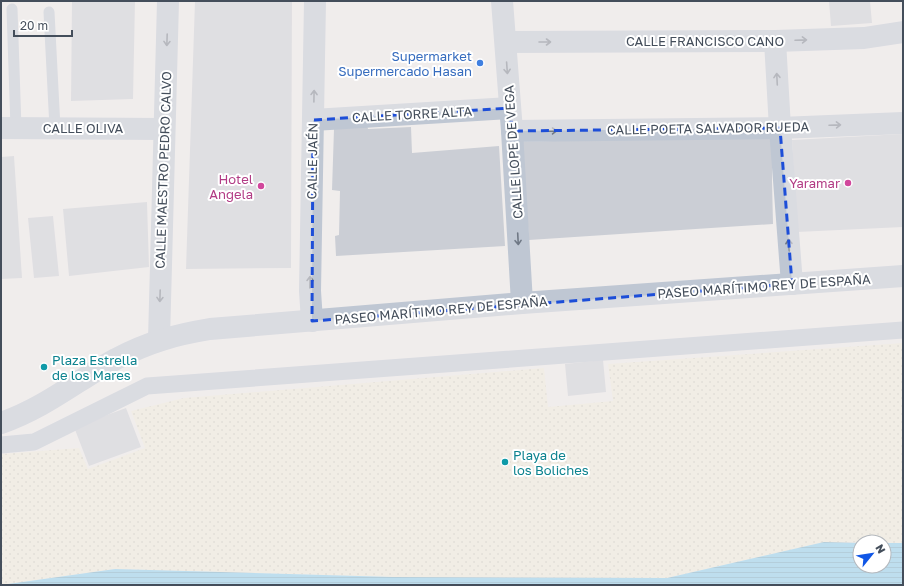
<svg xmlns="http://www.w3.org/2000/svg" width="904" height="586" viewBox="0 0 904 586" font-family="'Golos Text',sans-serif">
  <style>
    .sand { fill: url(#sand-dots) }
    .water { fill: url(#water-rules) }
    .building { fill: #cbced5 }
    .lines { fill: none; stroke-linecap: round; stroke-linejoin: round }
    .service { stroke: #bfc7d3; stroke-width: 11 }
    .pedestrian { stroke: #bfc7d3; stroke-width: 17 }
    .minor { stroke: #bfc7d3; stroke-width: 22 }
    .oneway { stroke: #6f7885 }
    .marked { fill: none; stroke: #1d4ed8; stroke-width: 3; stroke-dasharray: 8 5; stroke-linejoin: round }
    .shop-dot { fill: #3f7fe0; stroke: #fff; stroke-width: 1.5 }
    .hotel-dot { fill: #d1479c; stroke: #fff; stroke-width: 1.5 }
    .culture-dot { fill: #0f9aa8; stroke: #fff; stroke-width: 1.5 }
    .labels { text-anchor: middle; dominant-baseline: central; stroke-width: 4; stroke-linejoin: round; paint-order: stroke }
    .street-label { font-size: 13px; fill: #444e5b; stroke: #fff }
    .shop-label { font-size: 13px; fill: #366cbe; stroke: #fff; text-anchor: end }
    .hotel-label { font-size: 13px; fill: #b23c85; stroke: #fff; text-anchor: end }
    .culture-label { font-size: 13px; fill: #0d838f; stroke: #fff; text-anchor: start }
  </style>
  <defs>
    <pattern id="sand-dots" width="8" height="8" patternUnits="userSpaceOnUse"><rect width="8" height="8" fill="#f2eedc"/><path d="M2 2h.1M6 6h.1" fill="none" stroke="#d1cebf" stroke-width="1.8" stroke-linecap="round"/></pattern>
    <pattern id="water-rules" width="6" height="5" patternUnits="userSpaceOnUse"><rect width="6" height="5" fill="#82cdf0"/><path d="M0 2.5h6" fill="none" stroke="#6ca9c5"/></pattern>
  </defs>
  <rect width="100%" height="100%" fill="#f0edec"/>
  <polygon class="sand" points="903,343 903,543 824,542 667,578 393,577 115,569 1,585 1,454 79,448 88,469 145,448 131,411 184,398 544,368 548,407 613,401 608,364"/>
  <polygon class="water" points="824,542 860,543 860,566 884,566 884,543 903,543 903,585 1,585 115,569 393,577 667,578"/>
  <g class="building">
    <polygon points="72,1 135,1 133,99 71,101"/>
    <polygon points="195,1 292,1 291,268 186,269"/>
    <polygon points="829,1 870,1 872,23 831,26"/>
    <polygon points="367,125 368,129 411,127 412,153 499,146 505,246 336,256 335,236 339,235 340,191 332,190 334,129"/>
    <polygon points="772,134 772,181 773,224 529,240 522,142"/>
    <polygon points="903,134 903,227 797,232 792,140"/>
    <polygon points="14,156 22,278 1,279 1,157"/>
    <polygon points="147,202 149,267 69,276 63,209"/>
    <polygon points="53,216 59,276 34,278 28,218"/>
    <polygon points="603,360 606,392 568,396 565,364"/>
    <polygon points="126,408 141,447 89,466 74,427"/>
  </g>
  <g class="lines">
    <g class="service">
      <polyline points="12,9 16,128"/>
      <polyline points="49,12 55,128"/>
    </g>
    <polyline class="pedestrian" points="1,445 34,442 147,386 903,330"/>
    <g class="minor">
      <polyline points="502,1 512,131 522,303"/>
      <polyline points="775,41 780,128 792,284"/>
      <polyline points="506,42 775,41 864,38 903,32"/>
      <polyline points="313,120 510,108"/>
      <polyline points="1,128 164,129"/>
      <polyline points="512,131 780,128 903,123"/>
      <polyline points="312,321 310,291 315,1"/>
      <polyline points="159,340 168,1"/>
      <path d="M1,423c42,-14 77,-43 115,-64 33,-17 58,-24 94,-30l312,-26 381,-27"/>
    </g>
  </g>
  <defs><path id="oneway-shaft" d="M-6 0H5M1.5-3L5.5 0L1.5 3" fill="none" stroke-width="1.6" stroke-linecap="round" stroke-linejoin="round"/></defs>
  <g class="oneway">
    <use href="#oneway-shaft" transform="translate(167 40) rotate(92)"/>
    <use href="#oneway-shaft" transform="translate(801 40) rotate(-2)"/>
    <use href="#oneway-shaft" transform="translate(545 42)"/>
    <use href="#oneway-shaft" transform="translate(507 68) rotate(86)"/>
    <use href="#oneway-shaft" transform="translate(777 79) rotate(-93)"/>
    <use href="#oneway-shaft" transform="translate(314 96) rotate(-89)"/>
    <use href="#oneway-shaft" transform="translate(835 125) rotate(-2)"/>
    <use href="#oneway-shaft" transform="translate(551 131) rotate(-1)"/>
    <use href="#oneway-shaft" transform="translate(518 239) rotate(87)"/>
    <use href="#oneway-shaft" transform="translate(789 245) rotate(-94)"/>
    <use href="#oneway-shaft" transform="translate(310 282) rotate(-89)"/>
    <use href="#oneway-shaft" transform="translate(160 296) rotate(92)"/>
  </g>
  <path d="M0 0H904V586H0ZM510,108l2,23 268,-3 12,156 -480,37 1,-201z" fill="#f0edec" fill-opacity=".55" fill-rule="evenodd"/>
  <path class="marked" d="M510,108l2,23 268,-3 12,156 -480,37 1,-201z"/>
  <circle class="shop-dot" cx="480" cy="63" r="4"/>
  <g class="hotel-dot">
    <circle cx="848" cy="183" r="4"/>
    <circle cx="261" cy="186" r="4"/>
  </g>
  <g class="culture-dot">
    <circle cx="44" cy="367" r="4"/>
    <circle cx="505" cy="462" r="4"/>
  </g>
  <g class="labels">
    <g class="street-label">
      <text x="705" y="41">CALLE FRANCISCO CANO</text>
      <text transform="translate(412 114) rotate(-3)">CALLE TORRE ALTA</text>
      <text x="83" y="128">CALLE OLIVA</text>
      <text transform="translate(708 128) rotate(-1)">CALLE POETA SALVADOR RUEDA</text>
      <text transform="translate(513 152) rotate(-94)">CALLE LOPE DE VEGA</text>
      <text transform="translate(312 161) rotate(-89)">CALLE JAÉN</text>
      <text transform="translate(163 170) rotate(-88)">CALLE MAESTRO PEDRO CALVO</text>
      <text transform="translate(764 286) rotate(-4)">PASEO MARÍTIMO REY DE ESPAÑA</text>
      <text transform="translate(441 310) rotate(-5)">PASEO MARÍTIMO REY DE ESPAÑA</text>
    </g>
    <g class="shop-label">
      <text x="472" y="56">Supermarket<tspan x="472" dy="15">Supermercado Hasan</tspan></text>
    </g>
    <g class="hotel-label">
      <text x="253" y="179">Hotel<tspan x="253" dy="15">Angela</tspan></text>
      <text x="840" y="183">Yaramar</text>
    </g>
    <g class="culture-label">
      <text x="52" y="360">Plaza Estrella<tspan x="52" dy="15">de los Mares</tspan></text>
      <text x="513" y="455">Playa de<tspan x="513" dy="15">los Boliches</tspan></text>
    </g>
  </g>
  <rect width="904" height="586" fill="none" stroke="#444e5b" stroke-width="4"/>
  <g transform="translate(872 554) rotate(60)"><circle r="19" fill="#ffffff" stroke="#b4b8bd"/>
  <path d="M0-3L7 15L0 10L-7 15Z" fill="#1056e6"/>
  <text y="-6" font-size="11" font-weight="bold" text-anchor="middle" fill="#444e5b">N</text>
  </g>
  <path d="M14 30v6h58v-6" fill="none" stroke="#444e5b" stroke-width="2"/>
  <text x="20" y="30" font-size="12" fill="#444e5b" stroke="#ffffff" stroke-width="3" paint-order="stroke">20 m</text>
</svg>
